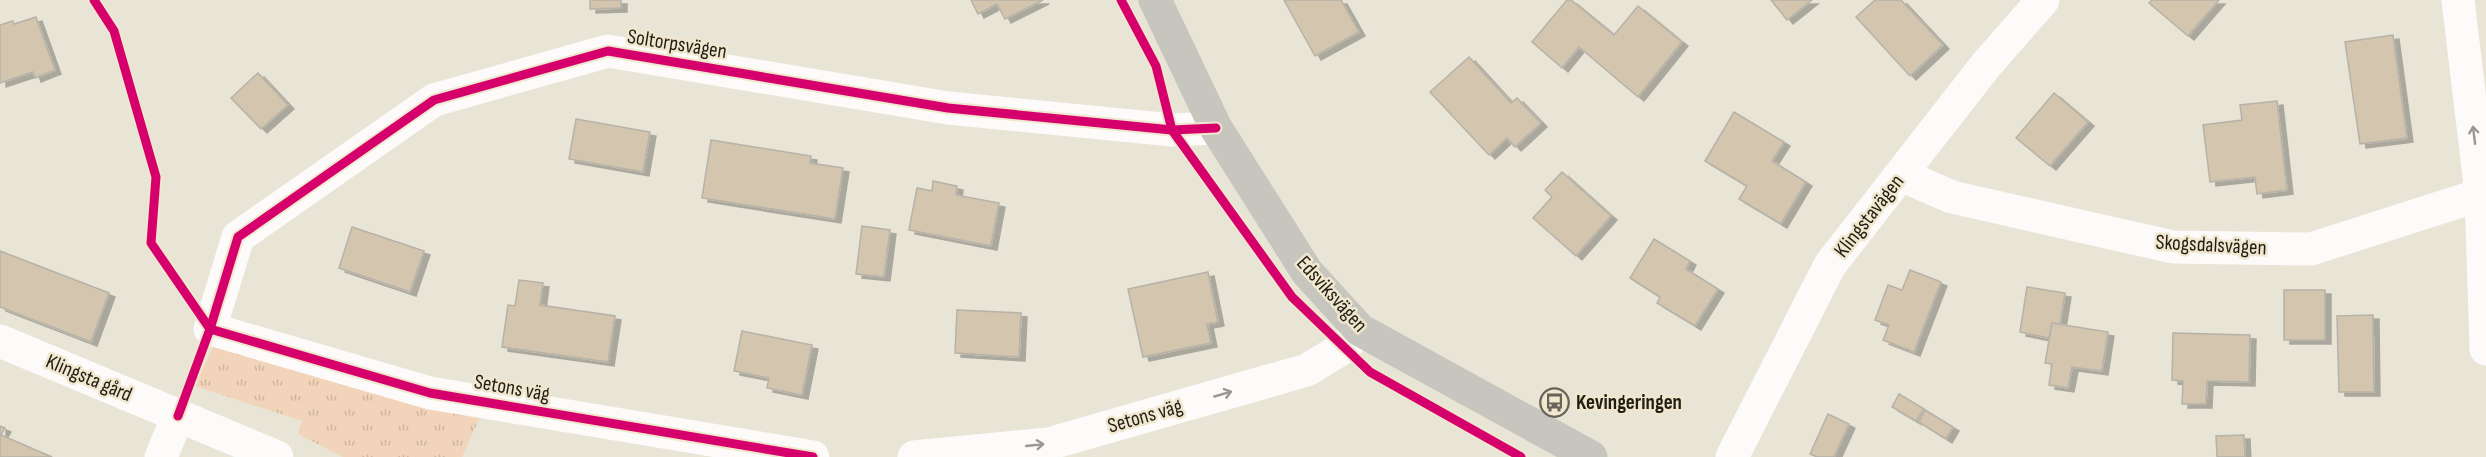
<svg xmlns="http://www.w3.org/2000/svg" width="2486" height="457" viewBox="0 0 2486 457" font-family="'Sofia Sans Condensed',sans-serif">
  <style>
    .grass { fill: url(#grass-tufts) }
    .building { fill: #d3c5ae; stroke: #b6b2a8; stroke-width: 1.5; filter: url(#shadow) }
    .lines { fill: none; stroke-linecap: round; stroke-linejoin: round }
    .street { stroke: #fcfbf9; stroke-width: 33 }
    .secondary { stroke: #c6c5be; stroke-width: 33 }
    .cycleway-casing { stroke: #f0e7ce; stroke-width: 13 }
    .cycleway { stroke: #d6006c; stroke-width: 9 }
    .oneway { stroke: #999892 }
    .labels { text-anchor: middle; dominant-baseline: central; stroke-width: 5; stroke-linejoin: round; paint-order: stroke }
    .street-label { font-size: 21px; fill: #211e14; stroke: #f0e7ce }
    .poi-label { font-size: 21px; font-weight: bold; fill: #211e14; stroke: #f0e7ce; text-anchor: start }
  </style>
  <defs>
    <pattern id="grass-tufts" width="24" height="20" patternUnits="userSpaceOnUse" patternTransform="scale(1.5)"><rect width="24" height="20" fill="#f2d4ba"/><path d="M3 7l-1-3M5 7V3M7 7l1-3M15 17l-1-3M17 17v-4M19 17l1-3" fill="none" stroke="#cfb69f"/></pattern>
    <filter id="shadow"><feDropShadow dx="6" dy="4" stdDeviation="0" flood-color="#0004"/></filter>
  </defs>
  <rect width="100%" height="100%" fill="#e8e4d6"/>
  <polygon class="grass" points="215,343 483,410 462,457 343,457 298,434 302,421 195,386"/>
  <g class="building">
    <polygon points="590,0 621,0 621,8 590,9"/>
    <polygon points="971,0 1043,0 1005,19 997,4 978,14"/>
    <polygon points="1284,0 1341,0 1359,32 1315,56"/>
    <polygon points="1567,0 1571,0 1614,35 1638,6 1682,42 1638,97 1579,47 1562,68 1532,42"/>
    <polygon points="1771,0 1812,0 1787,20"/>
    <polygon points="1875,0 1901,0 1943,45 1910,76 1856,17"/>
    <polygon points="2152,0 2219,0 2188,36 2149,3"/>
    <polygon points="36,17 55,70 35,78 33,72 0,83 0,25 13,21 14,24"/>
    <polygon points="2393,35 2407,138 2360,144 2345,42"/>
    <polygon points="1469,57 1511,103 1517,98 1541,123 1515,147 1507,138 1489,155 1430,92"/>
    <polygon points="258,73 288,105 261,129 231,98"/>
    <polygon points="2054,93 2088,122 2050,166 2016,138"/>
    <polygon points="2277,101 2287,190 2257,194 2255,177 2210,182 2203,125 2242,120 2240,105"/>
    <polygon points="1734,112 1784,142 1772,161 1806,182 1781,224 1739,199 1747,186 1705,161"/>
    <polygon points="576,119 650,132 643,172 569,159"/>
    <polygon points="711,140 811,156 810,163 843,168 835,219 702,198"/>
    <polygon points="1562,172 1611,216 1576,256 1533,218 1552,197 1545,190"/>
    <polygon points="933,181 957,186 956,195 999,203 991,246 909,230 917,188 932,191"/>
    <polygon points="862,226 890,230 884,277 856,274"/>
    <polygon points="352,227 424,251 410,292 339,268"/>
    <polygon points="1654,239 1690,261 1686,269 1718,289 1695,326 1657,303 1660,297 1630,278"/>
    <polygon points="0,251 109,293 91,342 0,307"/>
    <polygon points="1910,270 1941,282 1914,352 1883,340 1889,325 1875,320 1888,285 1902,290"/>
    <polygon points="1208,272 1218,322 1207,324 1211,343 1143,357 1128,289"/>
    <polygon points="519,280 543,283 540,305 615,316 608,362 502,347 508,305 515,306"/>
    <polygon points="2027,287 2065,293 2060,324 2052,323 2049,338 2020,332"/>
    <rect x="2284" y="290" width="41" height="50"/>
    <polygon points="957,310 1021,313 1019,357 955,353"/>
    <polygon points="2373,315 2374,392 2339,392 2337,316"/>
    <polygon points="2052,323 2108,332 2102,371 2072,367 2068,388 2049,385 2052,364 2045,363"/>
    <polygon points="742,331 812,345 802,395 767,388 769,378 734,371"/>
    <polygon points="2173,333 2250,335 2249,382 2207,381 2206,404 2182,404 2183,381 2172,380"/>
    <polygon points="1899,394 1924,409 1916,421 1892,407"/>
    <polygon points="1925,410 1953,427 1946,439 1919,422"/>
    <polygon points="1828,414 1849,424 1834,457 1817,457 1810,454"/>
    <polygon points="0,426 5,428 1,435 52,457 0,457"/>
    <polygon points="2244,435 2245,457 2217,457 2216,436"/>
  </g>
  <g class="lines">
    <g class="street">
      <polyline points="2458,0 2481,193 2486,349"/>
      <polyline points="1901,175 1952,197 2173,247 2311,249 2486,193"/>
      <polyline points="0,341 277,457"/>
      <polyline points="161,457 178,416"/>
      <polyline points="813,457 430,393 210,329 238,237 434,100 608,51 948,108 1172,130 1216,128"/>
      <polyline points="914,457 1048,444 1307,370 1343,348 1360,330"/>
      <polyline points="1732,457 1830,265 1986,65 2043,0"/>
    </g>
    <polyline class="secondary" points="1155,0 1216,128 1307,272 1360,330 1591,457"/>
    <defs>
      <g id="cycleway">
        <polyline points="94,0 114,31 156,177 151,243 210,329"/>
        <polyline points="1121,0 1156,66 1172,130 1292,297 1370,372 1521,457"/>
        <polyline points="210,329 430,393 813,457"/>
        <polyline points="178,416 210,329 238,237 434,100 608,51 948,108 1172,130 1216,128"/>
      </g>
    </defs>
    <use href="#cycleway" class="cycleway-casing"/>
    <use href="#cycleway" class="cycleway"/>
  </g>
  <defs><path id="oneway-shaft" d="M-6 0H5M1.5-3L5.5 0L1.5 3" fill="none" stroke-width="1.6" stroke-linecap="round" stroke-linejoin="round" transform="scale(1.5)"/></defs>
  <g class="oneway">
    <use href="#oneway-shaft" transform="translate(2474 135) rotate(-97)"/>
    <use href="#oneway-shaft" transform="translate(1223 394) rotate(-16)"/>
    <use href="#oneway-shaft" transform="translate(1035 445) rotate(-6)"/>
  </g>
  <defs>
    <symbol id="bus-ring" viewBox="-11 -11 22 22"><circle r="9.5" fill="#f0e7ce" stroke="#676358" stroke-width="1.5"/><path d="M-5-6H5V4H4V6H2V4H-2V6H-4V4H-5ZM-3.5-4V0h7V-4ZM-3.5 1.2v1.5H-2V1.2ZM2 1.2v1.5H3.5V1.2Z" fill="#676358"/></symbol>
  </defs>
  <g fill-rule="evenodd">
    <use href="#bus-ring" x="1538" y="386" width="33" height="33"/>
  </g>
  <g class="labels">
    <g class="street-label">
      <text transform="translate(677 44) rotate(9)">Soltorpsvägen</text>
      <text transform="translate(1869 216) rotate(-52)">Klingstavägen</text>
      <text transform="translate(2211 245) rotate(3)">Skogsdalsvägen</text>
      <text transform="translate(1332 294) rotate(48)">Edsviksvägen</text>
      <text transform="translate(89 378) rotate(23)">Klingsta gård</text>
      <text transform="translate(512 388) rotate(10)">Setons väg</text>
      <text transform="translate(1145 416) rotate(-16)">Setons väg</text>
    </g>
    <g class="poi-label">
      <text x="1576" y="402">Kevingeringen</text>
    </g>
  </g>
</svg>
